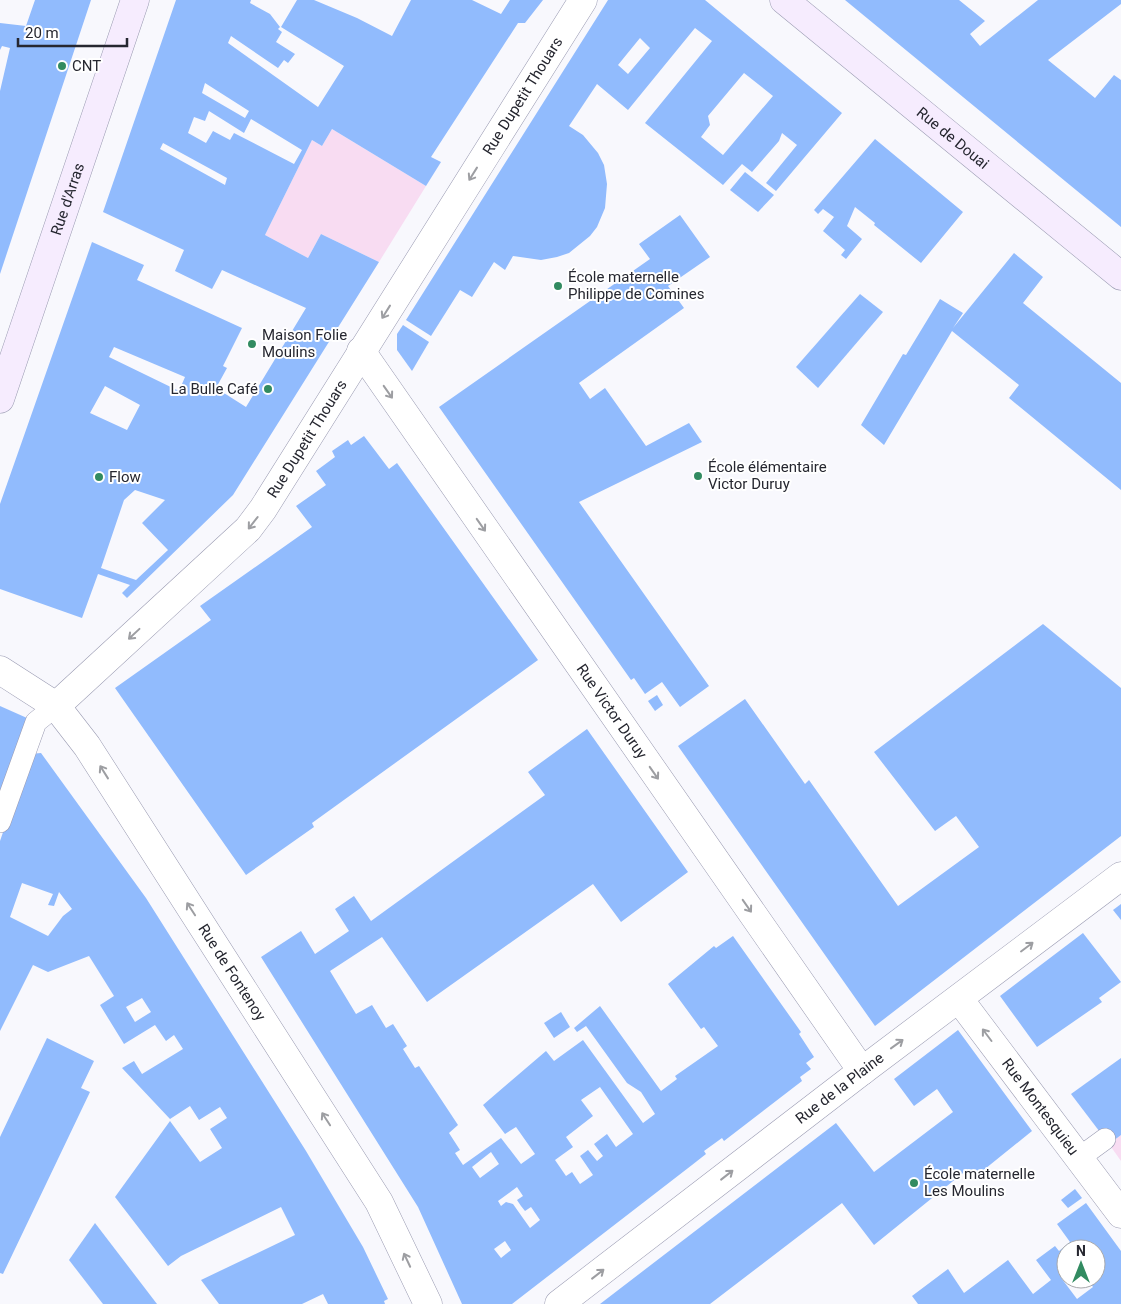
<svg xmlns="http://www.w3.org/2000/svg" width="1121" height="1304" viewBox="0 0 1121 1304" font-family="Roboto,sans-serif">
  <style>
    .green { fill: #f8dcf2 }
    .building { fill: #91bbfd; fill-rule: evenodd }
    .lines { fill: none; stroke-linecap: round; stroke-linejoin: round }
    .lane-casing { stroke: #9a9bb2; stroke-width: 22 }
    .street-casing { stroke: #9a9bb2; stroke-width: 29 }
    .secondary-casing { stroke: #9a9bb2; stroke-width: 29 }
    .lane { stroke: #fff; stroke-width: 21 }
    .street { stroke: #fff; stroke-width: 28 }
    .secondary { stroke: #f6ecfe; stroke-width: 28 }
    .oneway { stroke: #9d9ea2 }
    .poi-dot { fill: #328b61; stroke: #fff; stroke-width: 2 }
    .labels { text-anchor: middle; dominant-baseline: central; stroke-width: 4; stroke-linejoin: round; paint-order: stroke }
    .poi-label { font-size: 15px; fill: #262730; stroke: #fff; text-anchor: start }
    .street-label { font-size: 15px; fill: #262730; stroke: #fff }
  </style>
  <rect width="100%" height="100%" fill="#f8f8fd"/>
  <g class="green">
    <polygon points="332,129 426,186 379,262 321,234 308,258 265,235 312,140 322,146"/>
    <polygon points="1121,1135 1121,1161 1109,1144"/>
  </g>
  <g class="building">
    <polygon points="35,0 91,0 0,274 0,91 10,48 2,46 0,50 0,23 26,26"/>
    <path d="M176,0h75l-1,3 20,11 10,13 -2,2 4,3 -6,10 19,12 -7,9 -4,-3 -6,8 -47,-32 -3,7 90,64 26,-41 -63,-39 16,-27h17l43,18 35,18 19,-36h61l29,14 9,-14h33l-18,23h-7l-87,134 10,5 -15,24 -94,-57 -10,17 -10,-6 -47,95 43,23 13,-24 58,28 -146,233 -106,103 -5,-5 8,-8 -32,-11 -16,44 -82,-29v-85l92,-262 52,23 -7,15 105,48 -19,38 4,2 -11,20 30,19 60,-99 -84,-38 -10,19 -37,-18 9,-21 -81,-38zM205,83l44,28 -4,7 -43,-25zM209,111l35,22 7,-14 51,31 -8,14 -60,-31 -4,7 -17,-9 -7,12 -18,-10 6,-16 11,4zM163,143l64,35 -2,7 -65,-36zM114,347l71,30 -6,14 -70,-34zM105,386l35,19 -13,25 -37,-17zM135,490l30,10 -23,23 26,27 -32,30 -35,-12 23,-68z"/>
    <path d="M608,0h97l137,113 -66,78 -10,-8 31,-38 -15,-12 -3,8 -27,31 -10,-8 -19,21 -78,-62 67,-82 -17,-13 -67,82 -31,-26 -28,42 14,9 15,18 6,12 3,19 -2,24 -8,19 -7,9 -21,17 -12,4 -16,3 -28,-4 -8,14 -11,-8 -22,35 -12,-7 -29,46 -25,-16zM640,38l10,10 -22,26 -10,-9zM744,73l29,23 -50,59 -22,-18 9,-12 -2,-9z"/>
    <polygon points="845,0 959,0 985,21 970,34 980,46 1038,0 1121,0 1121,4 1048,60 1095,98 1114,75 1121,80 1121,227"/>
    <polygon points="875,139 963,212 921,263 874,225 875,223 855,207 847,226 862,239 846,259 841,255 845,250 823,231 834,217 823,209 818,214 814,210"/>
    <polygon points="745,172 774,195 758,212 730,190"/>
    <polygon points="680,215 710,257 668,286 684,308 579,383 590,399 605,388 646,446 689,423 702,442 579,502 709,686 680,707 662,682 645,694 634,678 631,680 439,407 650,259 639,244"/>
    <polygon points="1014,253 1043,277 1023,303 1121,383 1121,490 1009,398 1019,385 952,331 884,445 861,425 903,354 906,355 940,299 963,313 953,328"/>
    <polygon points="860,294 883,312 818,388 796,367"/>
    <polygon points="403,325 429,342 412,371 397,350 397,334"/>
    <polygon points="364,436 389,469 397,463 538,660 312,823 314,827 246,875 115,688 211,620 200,606 312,527 296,506 326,485 316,471 335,457 332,451 348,440 351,445"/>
    <polygon points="1043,624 1121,688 1121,836 875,1026 678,746 745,699 805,784 809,780 898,906 979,847 956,816 935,831 874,752"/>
    <polygon points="657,695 663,705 655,711 648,701"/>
    <polygon points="0,706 27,718 0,795"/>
    <path d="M587,729l101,143 -67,50 -28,-38 -166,118 -45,-65 -52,34 26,43 16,-9 14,23 7,-4 14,22 -4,3 12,19 4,-2 39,59 -9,8 11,17 -5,3 8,12 38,-27 20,26 14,-10 -19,-27 -11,7 -22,-29 63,-54 8,10 29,-21 60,83 12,-9 -14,-22 -14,-9 -41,-57 -9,6 -3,-4 26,-22 61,85 16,-12 -2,-3 43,-30 -14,-19 -3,2 -33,-45 46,-38 2,2 17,-12 68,96 -2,2 15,23 -8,6 5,6 -11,8 2,4 -78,60 -2,-3 -18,13 2,3 -14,11 -180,139h-50l-44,-97 -157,-250 40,-26 14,23 34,-23 -14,-22 19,-13 17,25 174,-126 -17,-23zM600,1087l33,47 -17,13 -9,-13 -13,10 9,12 -6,5 -9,-11 -8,6 13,19 -13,9 -8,-12 -6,4 -11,-16 18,-13 -7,-10 27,-21 -12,-16zM491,1152l8,12 -19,14 -8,-11zM517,1187l6,9 -6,4 4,6 4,5 6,-4 9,13 -10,8 -17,-24 -7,-2 -5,4 -3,-5zM505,1241l6,9 -10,8 -7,-9z"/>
    <path d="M41,753l105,145 160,253 57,96 25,52 -4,2 1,3h-57l-5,-10 -21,10h-83l-18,-24 94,-45 -14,-28 -100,49 -13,10 -53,-69 55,-76 30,41 22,-14 -12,-19 17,-11 -7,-11 -21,13 -9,-14 -20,13 -48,-51 12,-7 8,13 41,-25 -9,-14 -8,6 -11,-16 -31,19 -24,-39 14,-9 -25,-40 -41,16 -15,-7 -33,66v-190l30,-87zM22,883l31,11 -5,11 6,1 5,-14 13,17 -9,7 -15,20 -38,-19zM142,998l9,14 -16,10 -9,-15z"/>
    <polygon points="1121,904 1121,920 1113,910"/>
    <polygon points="1083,933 1121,982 1099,998 1102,1002 1037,1047 1000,996"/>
    <polygon points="561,1012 570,1027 554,1038 544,1023"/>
    <polygon points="958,1030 1032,1131 970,1181 963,1173 874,1245 842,1203 710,1304 600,1304 836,1123 874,1172 953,1112 937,1089 914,1106 894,1079"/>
    <polygon points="47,1038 94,1061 81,1088 90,1092 3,1274 0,1273 0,1137"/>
    <polygon points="1121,1058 1121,1135 1109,1144 1071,1094"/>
    <polygon points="1075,1189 1082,1198 1068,1208 1061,1200"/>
    <path d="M1086,1203l35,48v53h-203l-6,-8 36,-27 16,24 44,-33 25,34 18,-14 -15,-20 19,-14 4,5 11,-9 -13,-18zM1066,1249h30v30h-9l6,8 -16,12 -15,-20 4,-2 -2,-6 2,-1z"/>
    <polygon points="95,1223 157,1304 103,1304 69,1260"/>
  </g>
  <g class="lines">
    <defs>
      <g id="lane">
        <polyline points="0,822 36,722 56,706"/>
        <polyline points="1079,1158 1105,1139"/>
      </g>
      <g id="street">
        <path id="s1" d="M361,351l501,720"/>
        <path id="s2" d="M0,670l56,36 31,40 292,456 49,102"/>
        <path id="s3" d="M56,706l192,-177 15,-20 320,-509"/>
        <path id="s4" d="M959,999l162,215"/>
        <path id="s5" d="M559,1304l303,-233 259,-195"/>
      </g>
      <g id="secondary">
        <path id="s6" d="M784,0l337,276"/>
        <path id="s7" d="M0,399l135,-399"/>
      </g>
    </defs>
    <use href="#lane" class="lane-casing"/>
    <use href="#street" class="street-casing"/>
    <use href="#secondary" class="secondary-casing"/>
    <use href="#lane" class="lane"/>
    <use href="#street" class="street"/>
    <use href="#secondary" class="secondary"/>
  </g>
  <defs><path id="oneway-shaft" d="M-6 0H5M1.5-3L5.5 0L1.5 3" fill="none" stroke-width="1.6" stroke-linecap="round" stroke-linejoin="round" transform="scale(1.25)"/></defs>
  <g class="oneway">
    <use href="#oneway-shaft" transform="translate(473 174) rotate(122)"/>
    <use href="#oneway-shaft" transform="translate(386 312) rotate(122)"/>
    <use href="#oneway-shaft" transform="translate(388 392) rotate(55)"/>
    <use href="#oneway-shaft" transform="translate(253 523) rotate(128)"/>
    <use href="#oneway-shaft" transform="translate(481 525) rotate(55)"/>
    <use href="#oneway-shaft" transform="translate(134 634) rotate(137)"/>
    <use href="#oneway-shaft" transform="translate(104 772) rotate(-122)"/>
    <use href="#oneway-shaft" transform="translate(654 773) rotate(55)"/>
    <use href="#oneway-shaft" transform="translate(747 906) rotate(55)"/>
    <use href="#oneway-shaft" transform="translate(191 909) rotate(-123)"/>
    <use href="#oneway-shaft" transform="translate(1027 947) rotate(-37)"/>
    <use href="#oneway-shaft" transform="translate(987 1035) rotate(-127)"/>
    <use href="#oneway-shaft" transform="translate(897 1044) rotate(-36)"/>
    <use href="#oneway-shaft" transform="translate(326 1119) rotate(-123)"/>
    <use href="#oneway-shaft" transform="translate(727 1175) rotate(-38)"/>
    <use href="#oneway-shaft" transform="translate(407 1260) rotate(-115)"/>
    <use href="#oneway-shaft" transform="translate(598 1274) rotate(-38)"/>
  </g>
  <g class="poi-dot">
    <circle cx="62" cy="66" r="5"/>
    <circle cx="558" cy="286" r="5"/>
    <circle cx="252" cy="344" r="5"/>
    <circle cx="268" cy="389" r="5"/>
    <circle cx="698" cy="476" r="5"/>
    <circle cx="99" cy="477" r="5"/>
    <circle cx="914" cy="1183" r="5"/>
  </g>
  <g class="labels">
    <g class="poi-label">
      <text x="72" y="66">CNT</text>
      <text x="568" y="277">École maternelle<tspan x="568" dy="17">Philippe de Comines</tspan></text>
      <text x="262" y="335">Maison Folie<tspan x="262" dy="17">Moulins</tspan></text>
      <text x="258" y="389" text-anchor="end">La Bulle Café</text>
      <text x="708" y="467">École élémentaire<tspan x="708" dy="17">Victor Duruy</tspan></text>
      <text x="109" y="477">Flow</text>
      <text x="924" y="1174">École maternelle<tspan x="924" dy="17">Les Moulins</tspan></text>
    </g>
    <g class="street-label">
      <text stroke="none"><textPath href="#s3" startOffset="774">Rue Dupetit Thouars</textPath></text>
      <text stroke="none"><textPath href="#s6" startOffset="218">Rue de Douai</textPath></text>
      <text stroke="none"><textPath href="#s7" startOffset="211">Rue d'Arras</textPath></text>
      <text stroke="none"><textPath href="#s3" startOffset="369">Rue Dupetit Thouars</textPath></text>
      <text stroke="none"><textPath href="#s1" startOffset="439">Rue Victor Duruy</textPath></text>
      <text stroke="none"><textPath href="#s2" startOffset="386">Rue de Fontenoy</textPath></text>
      <text stroke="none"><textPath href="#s5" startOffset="354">Rue de la Plaine</textPath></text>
      <text stroke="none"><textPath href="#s4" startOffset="135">Rue Montesquieu</textPath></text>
    </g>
  </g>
  <g transform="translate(1081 1264)"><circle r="24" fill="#ffffff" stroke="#a8a9ac"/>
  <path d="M0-4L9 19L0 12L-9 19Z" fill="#328b61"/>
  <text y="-8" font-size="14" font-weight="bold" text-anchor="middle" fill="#262730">N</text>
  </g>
  <path d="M18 38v8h109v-8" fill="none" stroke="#262730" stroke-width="2.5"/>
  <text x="25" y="38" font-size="15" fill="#262730" stroke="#ffffff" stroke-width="4" paint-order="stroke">20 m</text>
</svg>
